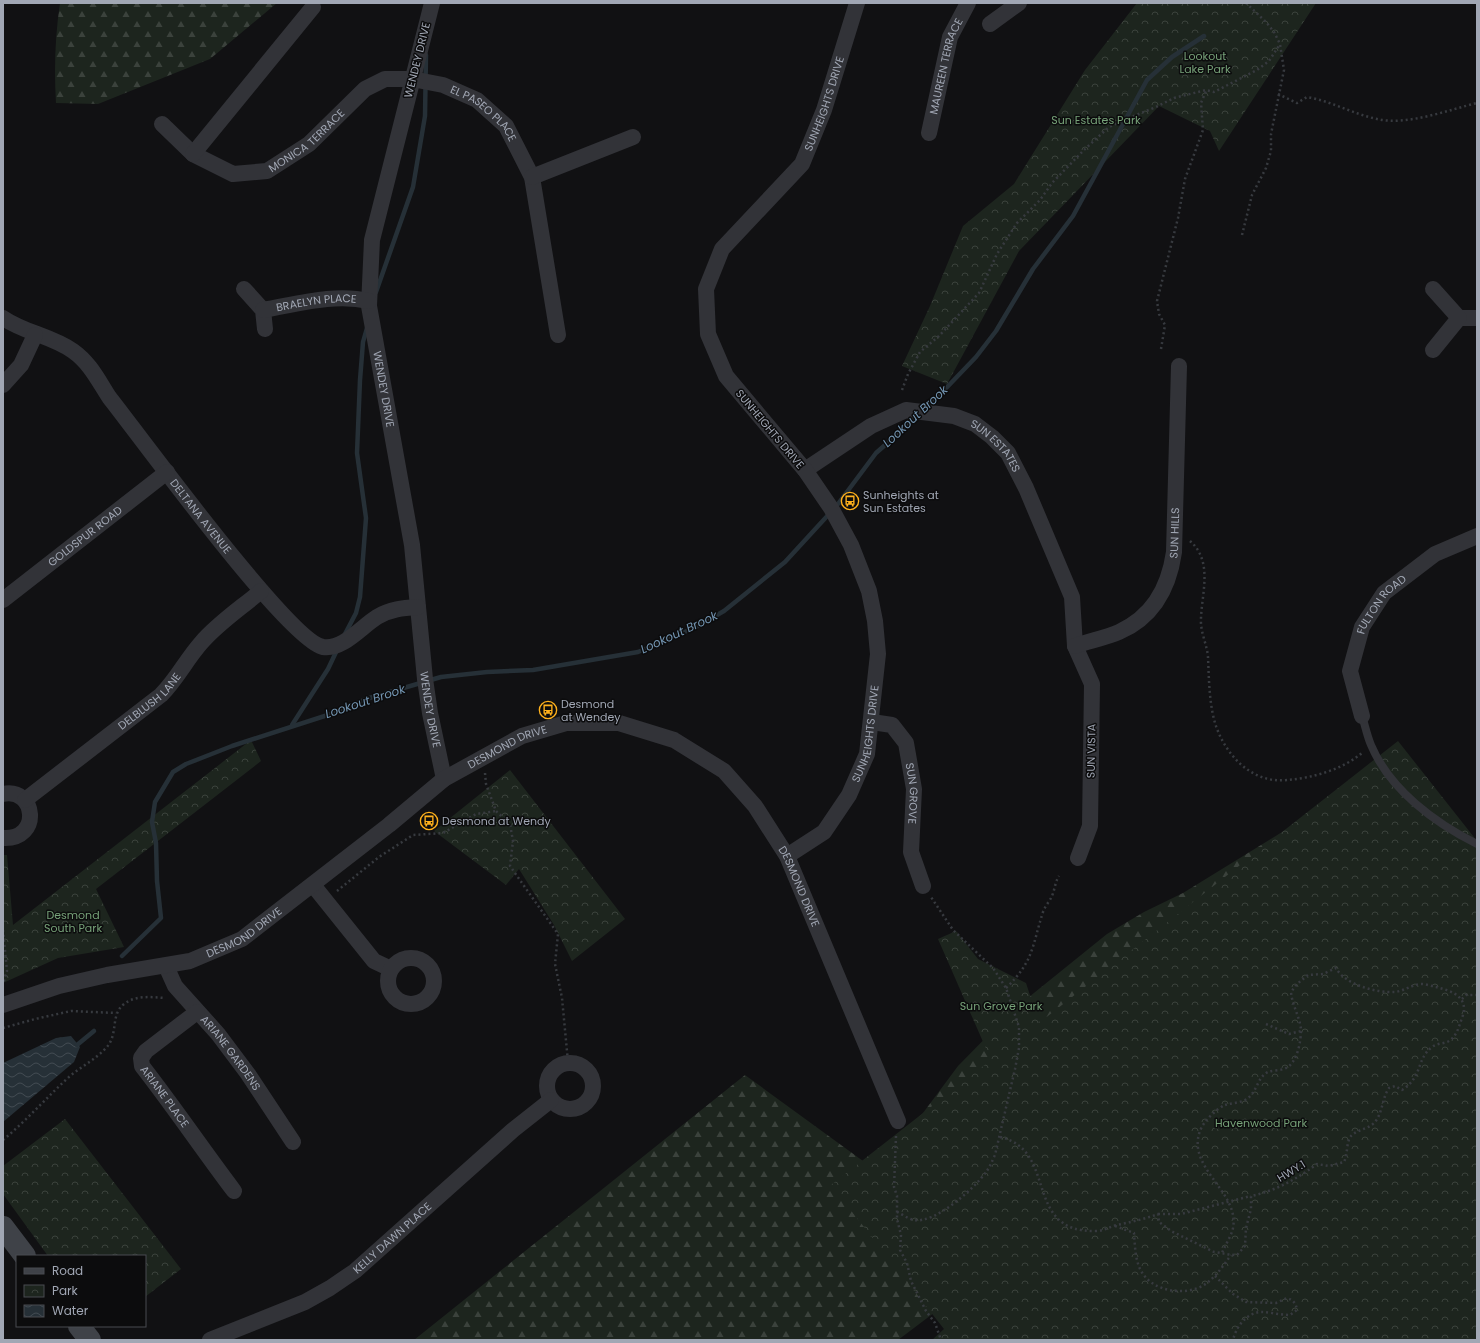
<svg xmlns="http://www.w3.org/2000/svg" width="1480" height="1343" viewBox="0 0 1480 1343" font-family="Poppins,sans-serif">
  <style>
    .forest { fill: url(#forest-firs) }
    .park { fill: url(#park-crowns) }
    .water { fill: url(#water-waves) }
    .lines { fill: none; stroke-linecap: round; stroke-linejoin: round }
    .stream { stroke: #263037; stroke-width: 4.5 }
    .path { stroke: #373a3f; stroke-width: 2.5; stroke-dasharray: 2 3; stroke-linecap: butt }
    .service { stroke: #323338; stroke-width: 8 }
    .minor { stroke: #323338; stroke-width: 16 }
    .secondary { stroke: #3f4248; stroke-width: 22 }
    .labels { text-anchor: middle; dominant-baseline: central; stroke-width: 3; stroke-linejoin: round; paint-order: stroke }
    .park-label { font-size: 11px; fill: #76a178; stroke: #0c0c0d }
    .street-label { font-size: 11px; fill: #a1a7b4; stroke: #0c0c0d }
    .poi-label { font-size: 11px; fill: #a1a7b4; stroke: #0c0c0d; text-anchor: start }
    .water-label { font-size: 12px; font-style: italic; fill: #7496b3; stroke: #0c0c0d }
  </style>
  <defs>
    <pattern id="forest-firs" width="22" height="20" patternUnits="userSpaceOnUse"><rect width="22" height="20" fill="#1d251e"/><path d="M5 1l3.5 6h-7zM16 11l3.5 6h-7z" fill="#3b423c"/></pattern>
    <pattern id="park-crowns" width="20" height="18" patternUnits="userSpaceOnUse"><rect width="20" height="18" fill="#1d251e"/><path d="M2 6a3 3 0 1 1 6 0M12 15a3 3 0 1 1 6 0" fill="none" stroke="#3b423c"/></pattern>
    <pattern id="water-waves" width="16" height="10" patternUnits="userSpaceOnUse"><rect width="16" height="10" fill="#263037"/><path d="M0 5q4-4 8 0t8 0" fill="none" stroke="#424b52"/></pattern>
  </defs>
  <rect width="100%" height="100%" fill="#111113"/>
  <g class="forest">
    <path d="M60,3h217l-67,56 -112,45 -42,-1c-2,-34 -1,-66 4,-100z"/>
    <polygon points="1292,826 1477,1340 959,1294 898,1340 414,1340 745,1075 863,1161 894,1153 894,1140 923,1113 958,1066 1013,1010 1107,934 1144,912 1183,893"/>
  </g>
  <g class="park">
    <polygon points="1137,3 1316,3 1219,151 1210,131 1159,106 1019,251 947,384 902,366 930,306 963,226 1014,184 1085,70"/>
    <polygon points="251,740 261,761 96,889 124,947 58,958 3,983 3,855 7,855 13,925"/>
    <polygon points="1398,741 1477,841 1477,1340 932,1340 944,1329 831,1185 991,1060 938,939 956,931 978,959 1026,983 1039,1023"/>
    <polygon points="510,770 625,919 572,961 554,925 519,869 506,885 434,831"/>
    <polygon points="65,1119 181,1269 145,1297 145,1256 48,1256 3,1194 3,1166"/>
  </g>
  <polygon class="water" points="71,1036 80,1047 74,1062 3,1122 3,1063 56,1038"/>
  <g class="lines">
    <g class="stream">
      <polyline points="376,292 413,187 425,116 426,55"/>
      <polyline points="927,408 976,357 996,331 1033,269 1073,216 1147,80 1172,57 1204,36"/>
      <polyline points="835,508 876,453 918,416"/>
      <polyline points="345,634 356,613 360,597 366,518 357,453 360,380 363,342 367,328"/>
      <polyline points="292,725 328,669 337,650"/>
      <polyline points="122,956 161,918 157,881 156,843 152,822 155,802 173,772 186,764 232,746 337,712 366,699 441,677 487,672 533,670 638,652 696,627 724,611 785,562 830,513"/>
      <polyline points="77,1045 94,1031"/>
    </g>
    <g class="path">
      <path d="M1278,94l19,9 10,-6c24,4 46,17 70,22 30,7 71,-9 100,-16"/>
      <polyline points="1242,235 1252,195 1266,168 1271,151 1271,134 1284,70 1280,44 1274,32 1266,22 1246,3"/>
      <polyline points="1161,349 1165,325 1159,314 1157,301 1178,218 1185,179 1203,130 1201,103 1206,91"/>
      <polyline points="902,390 908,374 920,352 939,336 979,293 997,254 1017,223 1040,200 1052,183 1084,150 1109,127 1124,120 1156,107 1174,98 1206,90 1214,92 1257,70 1269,61 1280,44"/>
      <path d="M1190,541c23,20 12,51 11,77 -1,14 6,26 7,39 1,22 1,45 7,66 10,32 37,61 72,57 26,-2 57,-11 76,-28"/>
      <polyline points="485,773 486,784 496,811 510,824 513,841 510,866 558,934 555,964 562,998 568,1062"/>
      <polyline points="337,891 379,857 413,835 443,833 476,814 496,811"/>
      <polyline points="3,930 7,971 3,984"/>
      <path d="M1006,988c28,-27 26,-42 37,-76 2,-6 7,-11 9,-16 3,-7 3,-14 7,-20"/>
      <polyline points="1462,999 1466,995 1477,995"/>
      <polyline points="1266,1024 1289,1034 1301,1031"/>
      <polyline points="3,1028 35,1019 71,1011 116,1013"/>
      <polyline points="896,1136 894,1187 897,1196 897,1219 901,1235 900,1250 907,1263 911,1281 926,1311 935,1323 941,1340"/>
      <path d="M1000,1137c59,13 22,96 96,94 8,0 13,-4 21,-6 14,-3 28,-6 41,-11l1,8 12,9 43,21c8,1 15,3 23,3l8,-9 1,-18 5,-19v-13c24,-5 46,-17 66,-32l12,2 15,-4c4,-8 2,-20 7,-26 7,-7 18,-7 24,-14 8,-10 7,-24 14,-34l6,-2 7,4c21,-13 14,-31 30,-43 5,-4 12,-3 17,-6 8,-5 10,-15 13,-23 8,-21 -10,-27 -26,-31 -5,-1 -10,-3 -15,-3 -10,1 -17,7 -26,8 -18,1 -50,-7 -59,-24l-13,6 -15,1 -11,9 -6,8c1,13 9,25 10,38 0,12 -4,33 -15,38 -6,3 -13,2 -18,4 -11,5 -11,22 -23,28 -6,3 -14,3 -20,5 -9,4 -22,17 -25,26 -14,37 40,61 33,97 -2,9 -8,17 -11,25"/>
      <path d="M3,1140c24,-20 44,-43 67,-64 11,-9 24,-16 34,-26 16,-14 5,-34 20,-46 12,-9 26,-7 41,-6"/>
      <path d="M897,1212c5,2 11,7 17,8 21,4 61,-32 72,-48 4,-5 6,-11 9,-17l20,-86 4,-21v-21l-13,-39 -13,-20 -40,-38 -22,-33"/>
      <polyline points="1158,1214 1181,1214 1251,1196"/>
      <path d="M1115,1226l19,7c1,13 1,30 9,41 12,18 43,22 61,11 12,-8 19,-19 27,-30"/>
      <path d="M1215,1276l18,18 13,8 30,1 11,-5c6,2 9,5 10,12l-7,5c-10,0 -20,-3 -29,-3 -15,1 -25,15 -28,28"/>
    </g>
    <path class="service" d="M1362,716c3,9 5,20 9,29 19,45 64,78 106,99"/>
    <g class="minor">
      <path id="s1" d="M432,3l-60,237 -3,66 43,239 13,134 5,34 14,66"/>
      <polyline points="990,24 1019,3"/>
      <path id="s2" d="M162,124l31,30 40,20 34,-3 42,-27 56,-55 20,-10h27l31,6 34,15 29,26 26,51 26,158"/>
      <path id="s3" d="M929,133l21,-96 18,-34"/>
      <polyline points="193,154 313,7"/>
      <polyline points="532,177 633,137"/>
      <polyline points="244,289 263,310 265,329"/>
      <path id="s4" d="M263,310c35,-6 71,-17 106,-9"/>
      <path id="s5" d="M3,318c22,15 49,18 70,33 17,12 25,29 36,46 30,38 180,244 214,250 20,3 38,-20 54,-30 13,-8 26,-9 41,-10"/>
      <polyline points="1459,318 1477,318"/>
      <polyline points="1433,350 1459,318 1433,289"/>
      <polyline points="3,385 21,365 35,335"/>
      <path id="s6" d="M805,470l66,-44 35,-16 48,6 21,8 17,13 16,16 18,35 46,109 3,49 17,38 -2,142 -12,32"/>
      <path id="s7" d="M3,600l164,-128"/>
      <path id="s8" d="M1075,646c14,-5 30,-8 44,-14 34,-15 50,-45 55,-80l5,-186"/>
      <path id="s9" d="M1362,716l-12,-45 12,-44 22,-34 51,-39 42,-18"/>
      <path id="s10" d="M872,722l20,3 14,18 8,46 -3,63 12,34"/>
      <path d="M3,794c33,-7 39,46 0,44"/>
      <path id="s11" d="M25,800l136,-105c16,-16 25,-35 40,-52 17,-20 40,-35 60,-52"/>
      <path id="s12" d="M787,856l37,-24 25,-37 18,-41 11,-100 -3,-33 -6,-30 -18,-46 -20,-37 -26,-38 -79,-94 -18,-42 -2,-45 16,-40 80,-85 22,-54 33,-107"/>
      <polyline points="313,885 374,961 391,969"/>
      <circle cx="411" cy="981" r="23"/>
      <path id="s13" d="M166,966l9,20 43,48 30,40 45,68"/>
      <path id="s14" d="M3,1005l56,-19 48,-11 83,-14 52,-22 147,-114 55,-46 78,-43 44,-13h53l55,17 50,31 31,35 32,50 111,265"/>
      <path id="s15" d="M197,1012l-51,39 -5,7 1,8c32,41 61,84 92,125"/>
      <circle cx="570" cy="1086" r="23"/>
      <path id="s16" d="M210,1340l95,-38 25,-14 25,-17 158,-141 38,-30"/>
    </g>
    <g class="secondary">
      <polyline points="3,1227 25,1256"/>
      <polyline points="79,1326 90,1340"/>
    </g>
  </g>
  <defs>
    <symbol id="bus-ring" viewBox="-11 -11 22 22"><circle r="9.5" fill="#0c0c0d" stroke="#ffb11c" stroke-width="1.5"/><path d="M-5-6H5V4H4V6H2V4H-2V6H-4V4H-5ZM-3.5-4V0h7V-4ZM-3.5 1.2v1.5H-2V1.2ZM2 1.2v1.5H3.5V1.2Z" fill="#ffb11c"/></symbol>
  </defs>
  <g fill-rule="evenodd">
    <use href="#bus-ring" x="840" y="491" width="20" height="20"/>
    <use href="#bus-ring" x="538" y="700" width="20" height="20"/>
    <use href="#bus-ring" x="419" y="811" width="20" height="20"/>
  </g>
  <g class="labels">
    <g class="park-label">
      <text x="1205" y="56">Lookout<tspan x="1205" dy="13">Lake Park</tspan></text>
      <text x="1096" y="120">Sun Estates Park</text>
      <text x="73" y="915">Desmond<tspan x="73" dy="13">South Park</tspan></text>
      <text x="1001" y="1006">Sun Grove Park</text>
      <text x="1261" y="1123">Havenwood Park</text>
    </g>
    <g class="street-label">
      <text transform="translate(417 60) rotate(-76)">WENDEY DRIVE</text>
      <text stroke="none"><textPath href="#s3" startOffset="69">MAUREEN TERRACE</textPath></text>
      <text stroke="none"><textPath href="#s12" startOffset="873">SUNHEIGHTS DRIVE</textPath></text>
      <text stroke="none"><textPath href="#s2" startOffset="382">EL PASEO PLACE</textPath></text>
      <text stroke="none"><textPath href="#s2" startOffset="172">MONICA TERRACE</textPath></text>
      <text stroke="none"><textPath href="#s4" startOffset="54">BRAELYN PLACE</textPath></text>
      <text stroke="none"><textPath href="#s1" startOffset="395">WENDEY DRIVE</textPath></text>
      <text transform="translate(770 429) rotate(50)">SUNHEIGHTS DRIVE</text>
      <text stroke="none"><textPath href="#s6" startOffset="219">SUN ESTATES</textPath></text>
      <text stroke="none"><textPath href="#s5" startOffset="287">DELTANA AVENUE</textPath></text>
      <text stroke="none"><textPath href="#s8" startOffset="167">SUN HILLS</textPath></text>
      <text stroke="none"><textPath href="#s7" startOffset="104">GOLDSPUR ROAD</textPath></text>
      <text stroke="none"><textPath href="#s9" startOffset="122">FULTON ROAD</textPath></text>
      <text stroke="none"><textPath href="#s11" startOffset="159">DELBLUSH LANE</textPath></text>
      <text stroke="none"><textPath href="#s1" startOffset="719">WENDEY DRIVE</textPath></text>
      <text stroke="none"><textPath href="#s12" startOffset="153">SUNHEIGHTS DRIVE</textPath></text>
      <text stroke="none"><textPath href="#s14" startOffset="578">DESMOND DRIVE</textPath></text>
      <text transform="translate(1091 751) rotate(-89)">SUN VISTA</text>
      <text stroke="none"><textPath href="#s10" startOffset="94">SUN GROVE</textPath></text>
      <text stroke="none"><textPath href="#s14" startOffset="950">DESMOND DRIVE</textPath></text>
      <text stroke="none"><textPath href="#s14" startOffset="254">DESMOND DRIVE</textPath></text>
      <text stroke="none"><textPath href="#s13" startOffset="109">ARIANE GARDENS</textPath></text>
      <text stroke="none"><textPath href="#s15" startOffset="119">ARIANE PLACE</textPath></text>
      <text transform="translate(1291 1171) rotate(-31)">HWY.1</text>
      <text stroke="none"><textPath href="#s16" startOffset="211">KELLY DAWN PLACE</textPath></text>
    </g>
    <g class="poi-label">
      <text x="863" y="495">Sunheights at<tspan x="863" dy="13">Sun Estates</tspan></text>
      <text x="561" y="704">Desmond<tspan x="561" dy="13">at Wendey</tspan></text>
      <text x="442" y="821">Desmond at Wendy</text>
    </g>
    <g class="water-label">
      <text transform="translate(915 416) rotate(-43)">Lookout Brook</text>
      <text transform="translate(679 632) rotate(-25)">Lookout Brook</text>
      <text transform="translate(365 701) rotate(-18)">Lookout Brook</text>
    </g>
  </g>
  <rect width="1480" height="1343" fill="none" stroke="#a1a7b4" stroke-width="8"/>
  <rect x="16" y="1255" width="130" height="72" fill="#0c0c0d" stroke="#484a50"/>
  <rect x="24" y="1268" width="20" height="6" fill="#3f4248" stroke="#484a50"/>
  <text x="52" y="1275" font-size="12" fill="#a1a7b4">Road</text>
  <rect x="24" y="1285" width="20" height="12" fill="url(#park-crowns)" stroke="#484a50"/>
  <text x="52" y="1295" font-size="12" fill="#a1a7b4">Park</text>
  <rect x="24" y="1305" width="20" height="12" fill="url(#water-waves)" stroke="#484a50"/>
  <text x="52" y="1315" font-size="12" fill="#a1a7b4">Water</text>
</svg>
